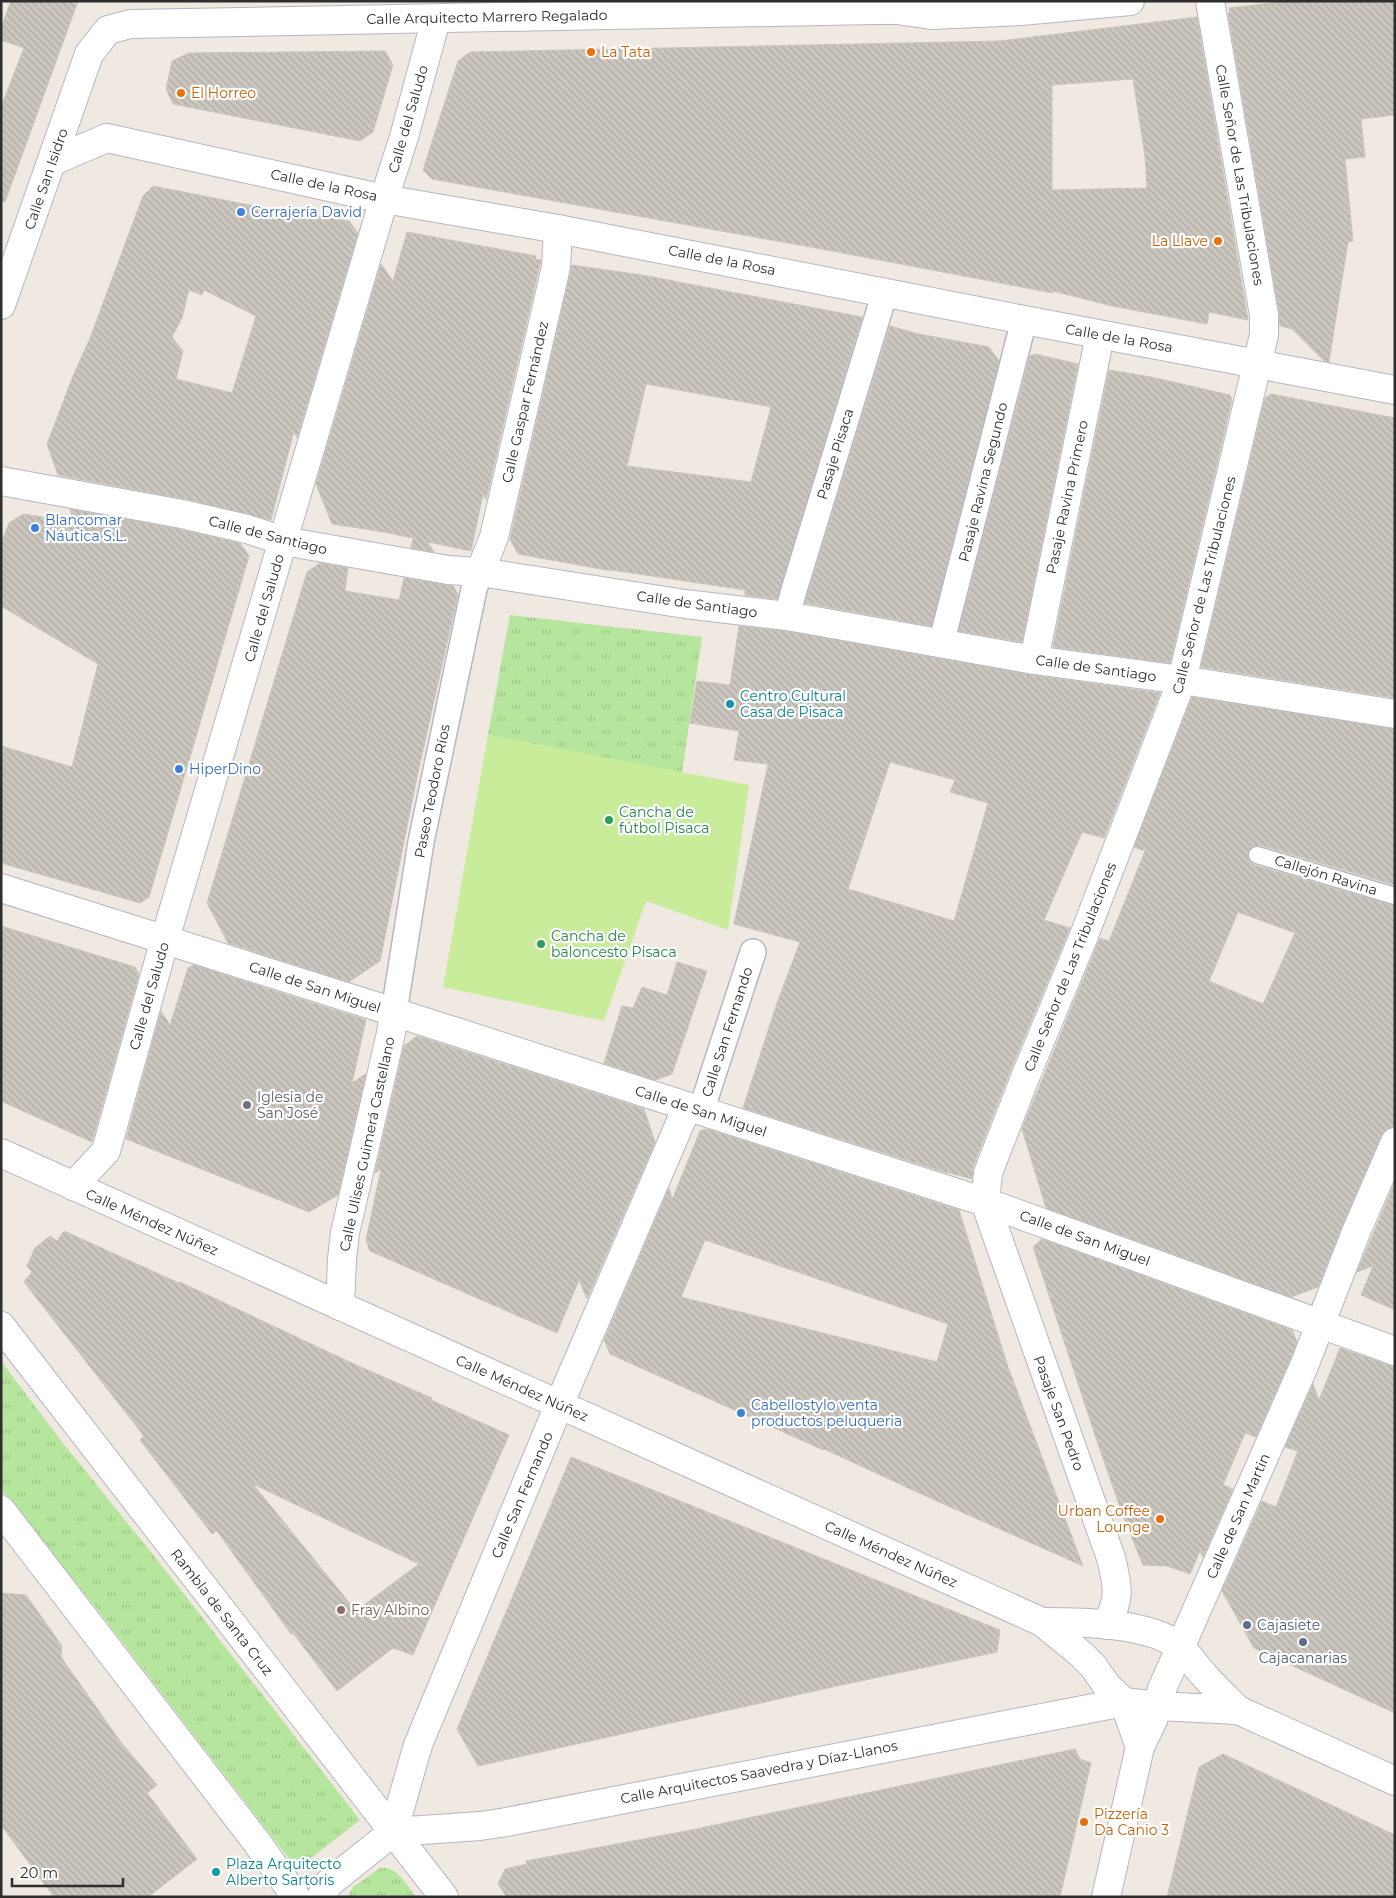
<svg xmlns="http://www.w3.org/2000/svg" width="1396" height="1898" viewBox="0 0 1396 1898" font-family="Montserrat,sans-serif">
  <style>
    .grass { fill: url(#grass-tufts) }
    .pitch { fill: #c9ec9a }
    .building { fill: url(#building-back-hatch); stroke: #cbc5ba; fill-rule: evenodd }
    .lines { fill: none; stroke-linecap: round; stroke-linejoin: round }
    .service-casing { stroke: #b4b7c1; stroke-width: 19 }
    .pedestrian-casing { stroke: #b4b7c1; stroke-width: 28 }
    .minor-casing { stroke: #b4b7c1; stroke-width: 30 }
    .tertiary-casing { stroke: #b4b7c1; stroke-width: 30 }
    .secondary-casing { stroke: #b4b7c1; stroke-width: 30 }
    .service { stroke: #fff; stroke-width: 16 }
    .pedestrian { stroke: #fff; stroke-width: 25 }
    .minor { stroke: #fff; stroke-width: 28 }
    .tertiary { stroke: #fff; stroke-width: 28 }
    .secondary { stroke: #fff; stroke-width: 28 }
    .food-dot { fill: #e8710a; stroke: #fff; stroke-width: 2 }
    .shop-dot { fill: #3f7fe0; stroke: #fff; stroke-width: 2 }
    .culture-dot { fill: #0f9aa8; stroke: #fff; stroke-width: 2 }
    .leisure-dot { fill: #2e9e5b; stroke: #fff; stroke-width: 2 }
    .worship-dot { fill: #6b7280; stroke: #fff; stroke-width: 2 }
    .education-dot { fill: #8d6e63; stroke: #fff; stroke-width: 2 }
    .service-dot { fill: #5c6f8a; stroke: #fff; stroke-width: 2 }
    .labels { text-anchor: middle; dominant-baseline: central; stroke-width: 4.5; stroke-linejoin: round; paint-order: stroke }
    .street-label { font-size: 14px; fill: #2e2e2e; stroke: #fff }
    .food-label { font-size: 14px; fill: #c56008; stroke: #fff; text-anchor: start }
    .shop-label { font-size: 14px; fill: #366cbe; stroke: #fff; text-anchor: start }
    .culture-label { font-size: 14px; fill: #0d838f; stroke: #fff; text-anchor: start }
    .leisure-label { font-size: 14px; fill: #27864d; stroke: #fff; text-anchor: start }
    .worship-label { font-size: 14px; fill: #5b616d; stroke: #fff; text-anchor: start }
    .education-label { font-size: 14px; fill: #785e54; stroke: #fff; text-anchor: start }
    .service-label { font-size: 14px; fill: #4e5e75; stroke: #fff; text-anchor: start }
  </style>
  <defs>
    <pattern id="grass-tufts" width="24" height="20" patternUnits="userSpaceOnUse" patternTransform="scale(1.25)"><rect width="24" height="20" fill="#b6e59e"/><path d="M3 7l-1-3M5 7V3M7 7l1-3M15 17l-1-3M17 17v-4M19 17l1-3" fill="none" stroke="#9dc588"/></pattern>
    <pattern id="building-back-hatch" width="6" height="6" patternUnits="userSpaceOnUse" patternTransform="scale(1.25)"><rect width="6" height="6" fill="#cbc7bf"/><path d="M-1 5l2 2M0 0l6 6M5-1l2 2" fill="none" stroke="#afaba4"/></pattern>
  </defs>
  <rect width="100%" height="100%" fill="#efe9e1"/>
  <g class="grass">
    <polygon points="510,615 702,637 682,773 488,735"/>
    <polygon points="1,1361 59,1438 170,1576 360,1820 297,1869 96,1608 1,1490"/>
    <path d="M380,1868c18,-2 26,17 36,29h-68l5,-10z"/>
  </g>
  <polygon class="pitch" points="488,735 749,785 728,930 646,901 604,1021 443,987"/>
  <g class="building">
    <polygon points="11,1 78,1 5,202 1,201 1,107 24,48 1,40 1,28"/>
    <polygon points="1287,1 1395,1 1395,115 1361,119 1365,157 1345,159 1353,241 1348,242 1329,362 1324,361 1292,329 1280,326 1279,312 1228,13 1230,13 1229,8"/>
    <path d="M1197,17l51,303 -39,-8 -2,12 -95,-18 -59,-15v2l-226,-43 -395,-71 -9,-9 35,-109 12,-9 530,-11zM1133,79l12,77 2,32 -95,2v-105z"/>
    <polygon points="385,51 393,65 373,132 360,141 173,104 166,89 172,61 189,53"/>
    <path d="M153,186l127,25 69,10 9,12 -61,205 -3,-7 -23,89 -86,-21 -127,-24 -11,-31 26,-68 17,-38 53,-142zM189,290l13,5 2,-5 52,26 -24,77 -56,-14 7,-28 -11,-14 10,-19z"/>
    <polygon points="407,232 536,256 535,259 541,260 486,500 483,494 471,551 428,542 434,552 411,548 413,538 378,531 332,524 316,484 381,264 393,281"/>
    <path d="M572,265l70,10 220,42 -85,282 -32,-4v-5l-133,-20v1l-94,-17 -8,-15zM646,384l125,23 -20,75 -124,-16z"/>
    <polygon points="890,326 919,334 989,347 999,361 931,626 805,603"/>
    <polygon points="1035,354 1078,364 1022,642 959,631 1030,356"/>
    <polygon points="1109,370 1151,377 1230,395 1232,400 1170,663 1053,647"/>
    <polygon points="1271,394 1395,418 1395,698 1201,667 1265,398"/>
    <polygon points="70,509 179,529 240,543 249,556 149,897 140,903 1,863 1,746 72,767 98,664 1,606 1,544 9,523 23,514 74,522"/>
    <polygon points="320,563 348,568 345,591 399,600 404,578 453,586 458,594 417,777 380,961 349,982 228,943 207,903 307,572"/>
    <path d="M739,626l46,5 246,44 129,18 -56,145 -22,-6 -38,88 26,8 -59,141 -38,98 -1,12 -26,-7 1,1 -204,-65 34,-105 23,-61 -66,-18 34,-160 -34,-4 5,-29 -49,-8 7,-42 33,4zM890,762l65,18 -5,12 38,11 -34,118 -106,-32z"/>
    <path d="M1192,697l203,32v156l-135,-40 -9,2 -4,6 2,8 5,4 141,41v221l-9,2 -5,7 -39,90 -24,61 -27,10 -245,-89 -24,-79 78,-191 9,3 36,-90 -11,-4zM1238,912l57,21 -32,71 -54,-23z"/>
    <polygon points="1,926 135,967 139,974 92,1142 1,1101"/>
    <polygon points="677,962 707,971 672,1074 655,1080 604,1063 622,1006 633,1008 642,987 667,995"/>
    <polygon points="194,965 366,1020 352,1083 366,1074 338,1195 309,1212 126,1139 161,1011 170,1025 188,968"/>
    <polygon points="417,1036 644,1109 655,1142 587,1299 579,1280 557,1333 370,1251 366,1240 381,1169 375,1173 404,1046"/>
    <path d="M707,1129l252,81 49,157 75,199 -153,-68 -106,-49 -1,1 -213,-96 -6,-14 65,-152 3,12 28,-69zM705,1240l243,84 -11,38 -256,-65z"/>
    <polygon points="1395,1182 1395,1310 1361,1295 1373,1266 1357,1272"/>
    <path d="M64,1231l115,52 1,-1 176,83 76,33 -1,2 78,35 -96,220 -20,-7 -56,43 -44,-58 -2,1 -74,-103 -5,3 -72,-94 4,-4 -120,-154 8,-10 -5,-6 8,-18 15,-12 7,5zM253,1484l166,80 -63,47z"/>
    <polygon points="1042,1239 1292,1330 1297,1342 1290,1360 1256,1437 1245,1433 1223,1485 1233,1489 1203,1557 1200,1551 1190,1574 1167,1566 1143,1565 1123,1516 1095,1435 1033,1247"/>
    <polygon points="1340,1348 1395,1367 1395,1713 1254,1648 1222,1591 1262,1501 1276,1507 1298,1451 1285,1447 1313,1384 1319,1400"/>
    <polygon points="571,1457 1000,1630 997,1652 837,1686 478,1766 457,1729"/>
    <polygon points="1,1593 26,1595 62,1646 61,1657 120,1741 157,1785 147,1793 197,1859 148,1897 54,1897 1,1825"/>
    <polygon points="1075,1749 1080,1759 1091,1763 1060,1897 507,1897 498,1884 505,1869 527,1864 526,1861 691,1830"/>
    <polygon points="1223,1754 1395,1835 1395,1897 1167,1897 1199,1767"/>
  </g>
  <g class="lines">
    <defs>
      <polyline id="service" points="1257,855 1395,896"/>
      <g id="pedestrian">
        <polyline points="787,616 794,590 885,292"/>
        <polyline points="941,644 1024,320"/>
        <polyline points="394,1012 421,842 474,589 480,572"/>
        <polyline points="701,1111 753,952"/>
      </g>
      <g id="minor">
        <polyline points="53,161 107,138 384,199 558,229 1024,320 1395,390"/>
        <polyline points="1,305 89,54 108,30 130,24 875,10 897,10 931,15 1021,11 1130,1"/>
        <polyline points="1,481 182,514 247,529 284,541 448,570 480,572 685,604 787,616 1034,660 1182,680 1395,714"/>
        <polyline points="480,572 494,537 556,267 558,229"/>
        <polyline points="1034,660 1100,335"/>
        <polyline points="1,888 394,1012 985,1202 1395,1351"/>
        <polyline points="687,1107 559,1405 418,1745 393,1832 480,1826 501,1823 1124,1702"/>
        <polyline points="73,1186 106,1151 165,939 384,199 404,137 436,19"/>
        <polyline points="340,1306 342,1259 345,1233 391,1033 394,1012"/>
        <path d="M1106,1625c15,-27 12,-38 5,-67l-126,-356 3,-29 38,-98 57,-137 99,-258 82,-345v-20l-54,-314"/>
        <polyline points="1106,1897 1140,1747 1153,1720 1162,1689 1304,1366 1356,1232 1395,1142"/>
      </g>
      <g id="tertiary">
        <polyline points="1,1153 1042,1622 1081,1654 1093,1666 1107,1686 1124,1702 1157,1706 1238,1710 1395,1781"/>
        <path d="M1042,1622c37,0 110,0 139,26 8,7 14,18 22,26 11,13 23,24 35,36"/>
        <polyline points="1124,1702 1140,1747"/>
      </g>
      <g id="secondary">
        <polyline points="1,1326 444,1897"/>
        <polyline points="1,1510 255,1840 296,1897"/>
        <polyline points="321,1897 329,1883 393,1832"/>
      </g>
    </defs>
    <use href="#service" class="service-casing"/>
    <use href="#pedestrian" class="pedestrian-casing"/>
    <use href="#minor" class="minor-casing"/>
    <use href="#tertiary" class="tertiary-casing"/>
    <use href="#secondary" class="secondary-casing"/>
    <use href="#service" class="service"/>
    <use href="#pedestrian" class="pedestrian"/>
    <use href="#minor" class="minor"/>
    <use href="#tertiary" class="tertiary"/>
    <use href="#secondary" class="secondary"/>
  </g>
  <g class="food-dot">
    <circle cx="591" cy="52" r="5"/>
    <circle cx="181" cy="93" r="5"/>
    <circle cx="1218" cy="241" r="5"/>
    <circle cx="1160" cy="1519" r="5"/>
    <circle cx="1084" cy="1822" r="5"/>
  </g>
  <g class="shop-dot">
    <circle cx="241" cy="212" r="5"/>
    <circle cx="35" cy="528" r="5"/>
    <circle cx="179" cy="769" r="5"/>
    <circle cx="741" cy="1413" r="5"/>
  </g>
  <g class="culture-dot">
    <circle cx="730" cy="704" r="5"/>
    <circle cx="216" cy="1872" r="5"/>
  </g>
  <g class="leisure-dot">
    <circle cx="609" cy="820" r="5"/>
    <circle cx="541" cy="944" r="5"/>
  </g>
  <circle class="worship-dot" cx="247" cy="1105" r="5"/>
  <circle class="education-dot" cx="341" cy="1610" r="5"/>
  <g class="service-dot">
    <circle cx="1247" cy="1625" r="5"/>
    <circle cx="1303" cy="1642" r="5"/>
  </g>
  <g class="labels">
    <g class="street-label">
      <text transform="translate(487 17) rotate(-1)">Calle Arquitecto Marrero Regalado</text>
      <text transform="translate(408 119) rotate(-74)">Calle del Saludo</text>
      <text transform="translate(1240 175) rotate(80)">Calle Señor de Las Tribulaciones</text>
      <text transform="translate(46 179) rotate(-71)">Calle San Isidro</text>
      <text transform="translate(324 185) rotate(12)">Calle de la Rosa</text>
      <text transform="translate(722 260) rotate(11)">Calle de la Rosa</text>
      <text transform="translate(1119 338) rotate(10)">Calle de la Rosa</text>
      <text transform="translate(525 402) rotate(-77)">Calle Gaspar Fernández</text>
      <text transform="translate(835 454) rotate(-73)">Pasaje Pisaca</text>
      <text transform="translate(983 482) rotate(-76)">Pasaje Ravina Segundo</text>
      <text transform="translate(1067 497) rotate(-78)">Pasaje Ravina Primero</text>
      <text transform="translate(268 535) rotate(14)">Calle de Santiago</text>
      <text transform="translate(1204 585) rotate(-76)">Calle Señor de Las Tribulaciones</text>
      <text transform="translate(697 604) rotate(8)">Calle de Santiago</text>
      <text transform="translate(264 608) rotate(-74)">Calle del Saludo</text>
      <text transform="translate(1096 668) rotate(8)">Calle de Santiago</text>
      <text transform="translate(432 791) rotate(-79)">Paseo Teodoro Ríos</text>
      <text transform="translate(1326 875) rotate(17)">Callejón Ravina</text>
      <text transform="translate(1070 967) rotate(-68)">Calle Señor de Las Tribulaciones</text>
      <text transform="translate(315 987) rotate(18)">Calle de San Miguel</text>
      <text transform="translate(149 996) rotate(-74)">Calle del Saludo</text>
      <text transform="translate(727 1032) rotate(-72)">Calle San Fernando</text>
      <text transform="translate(701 1111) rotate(18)">Calle de San Miguel</text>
      <text transform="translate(367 1144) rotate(-78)">Calle Ulises Guimerá Castellano</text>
      <text transform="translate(152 1222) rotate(24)">Calle Méndez Núñez</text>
      <text transform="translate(1085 1238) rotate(20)">Calle de San Miguel</text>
      <text transform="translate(522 1388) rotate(24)">Calle Méndez Núñez</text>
      <text transform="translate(1059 1413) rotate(70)">Pasaje San Pedro</text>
      <text transform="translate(522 1495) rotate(-67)">Calle San Fernando</text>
      <text transform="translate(1238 1516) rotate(-66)">Calle de San Martin</text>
      <text transform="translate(891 1554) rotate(24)">Calle Méndez Núñez</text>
      <text transform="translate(222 1612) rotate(52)">Rambla de Santa Cruz</text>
      <text transform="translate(759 1772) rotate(-11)">Calle Arquitectos Saavedra y Díaz-Llanos</text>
    </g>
    <g class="food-label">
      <text x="601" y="52">La Tata</text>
      <text x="191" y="93">El Horreo</text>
      <text x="1208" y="241" text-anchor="end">La Llave</text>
      <text x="1150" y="1511" text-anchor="end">Urban Coffee<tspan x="1150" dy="16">Lounge</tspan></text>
      <text x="1094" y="1814">Pizzería<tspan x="1094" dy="16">Da Canio 3</tspan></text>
    </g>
    <g class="shop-label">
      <text x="251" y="212">Cerrajería David</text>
      <text x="45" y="520">Blancomar<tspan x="45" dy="16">Náutica S.L.</tspan></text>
      <text x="189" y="769">HiperDino</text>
      <text x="751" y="1405">Cabellostylo venta<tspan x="751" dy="16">productos peluqueria</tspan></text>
    </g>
    <g class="culture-label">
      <text x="740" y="696">Centro Cultural<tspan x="740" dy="16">Casa de Pisaca</tspan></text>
      <text x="226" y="1864">Plaza Arquitecto<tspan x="226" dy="16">Alberto Sartoris</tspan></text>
    </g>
    <g class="leisure-label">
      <text x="619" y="812">Cancha de<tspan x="619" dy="16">fútbol Pisaca</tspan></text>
      <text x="551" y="936">Cancha de<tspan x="551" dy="16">baloncesto Pisaca</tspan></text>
    </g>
    <g class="worship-label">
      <text x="257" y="1097">Iglesia de<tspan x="257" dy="16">San José</tspan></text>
    </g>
    <g class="education-label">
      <text x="351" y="1610">Fray Albino</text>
    </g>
    <g class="service-label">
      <text x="1257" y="1625">Cajasiete</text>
      <text x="1303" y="1658" text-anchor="middle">Cajacanarias</text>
    </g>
  </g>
  <rect width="1396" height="1898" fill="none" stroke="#2e2e2e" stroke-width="5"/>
  <path d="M12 1878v8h111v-8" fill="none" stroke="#2e2e2e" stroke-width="2.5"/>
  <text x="20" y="1878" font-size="15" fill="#2e2e2e" stroke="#ffffff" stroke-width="4" paint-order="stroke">20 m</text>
</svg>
